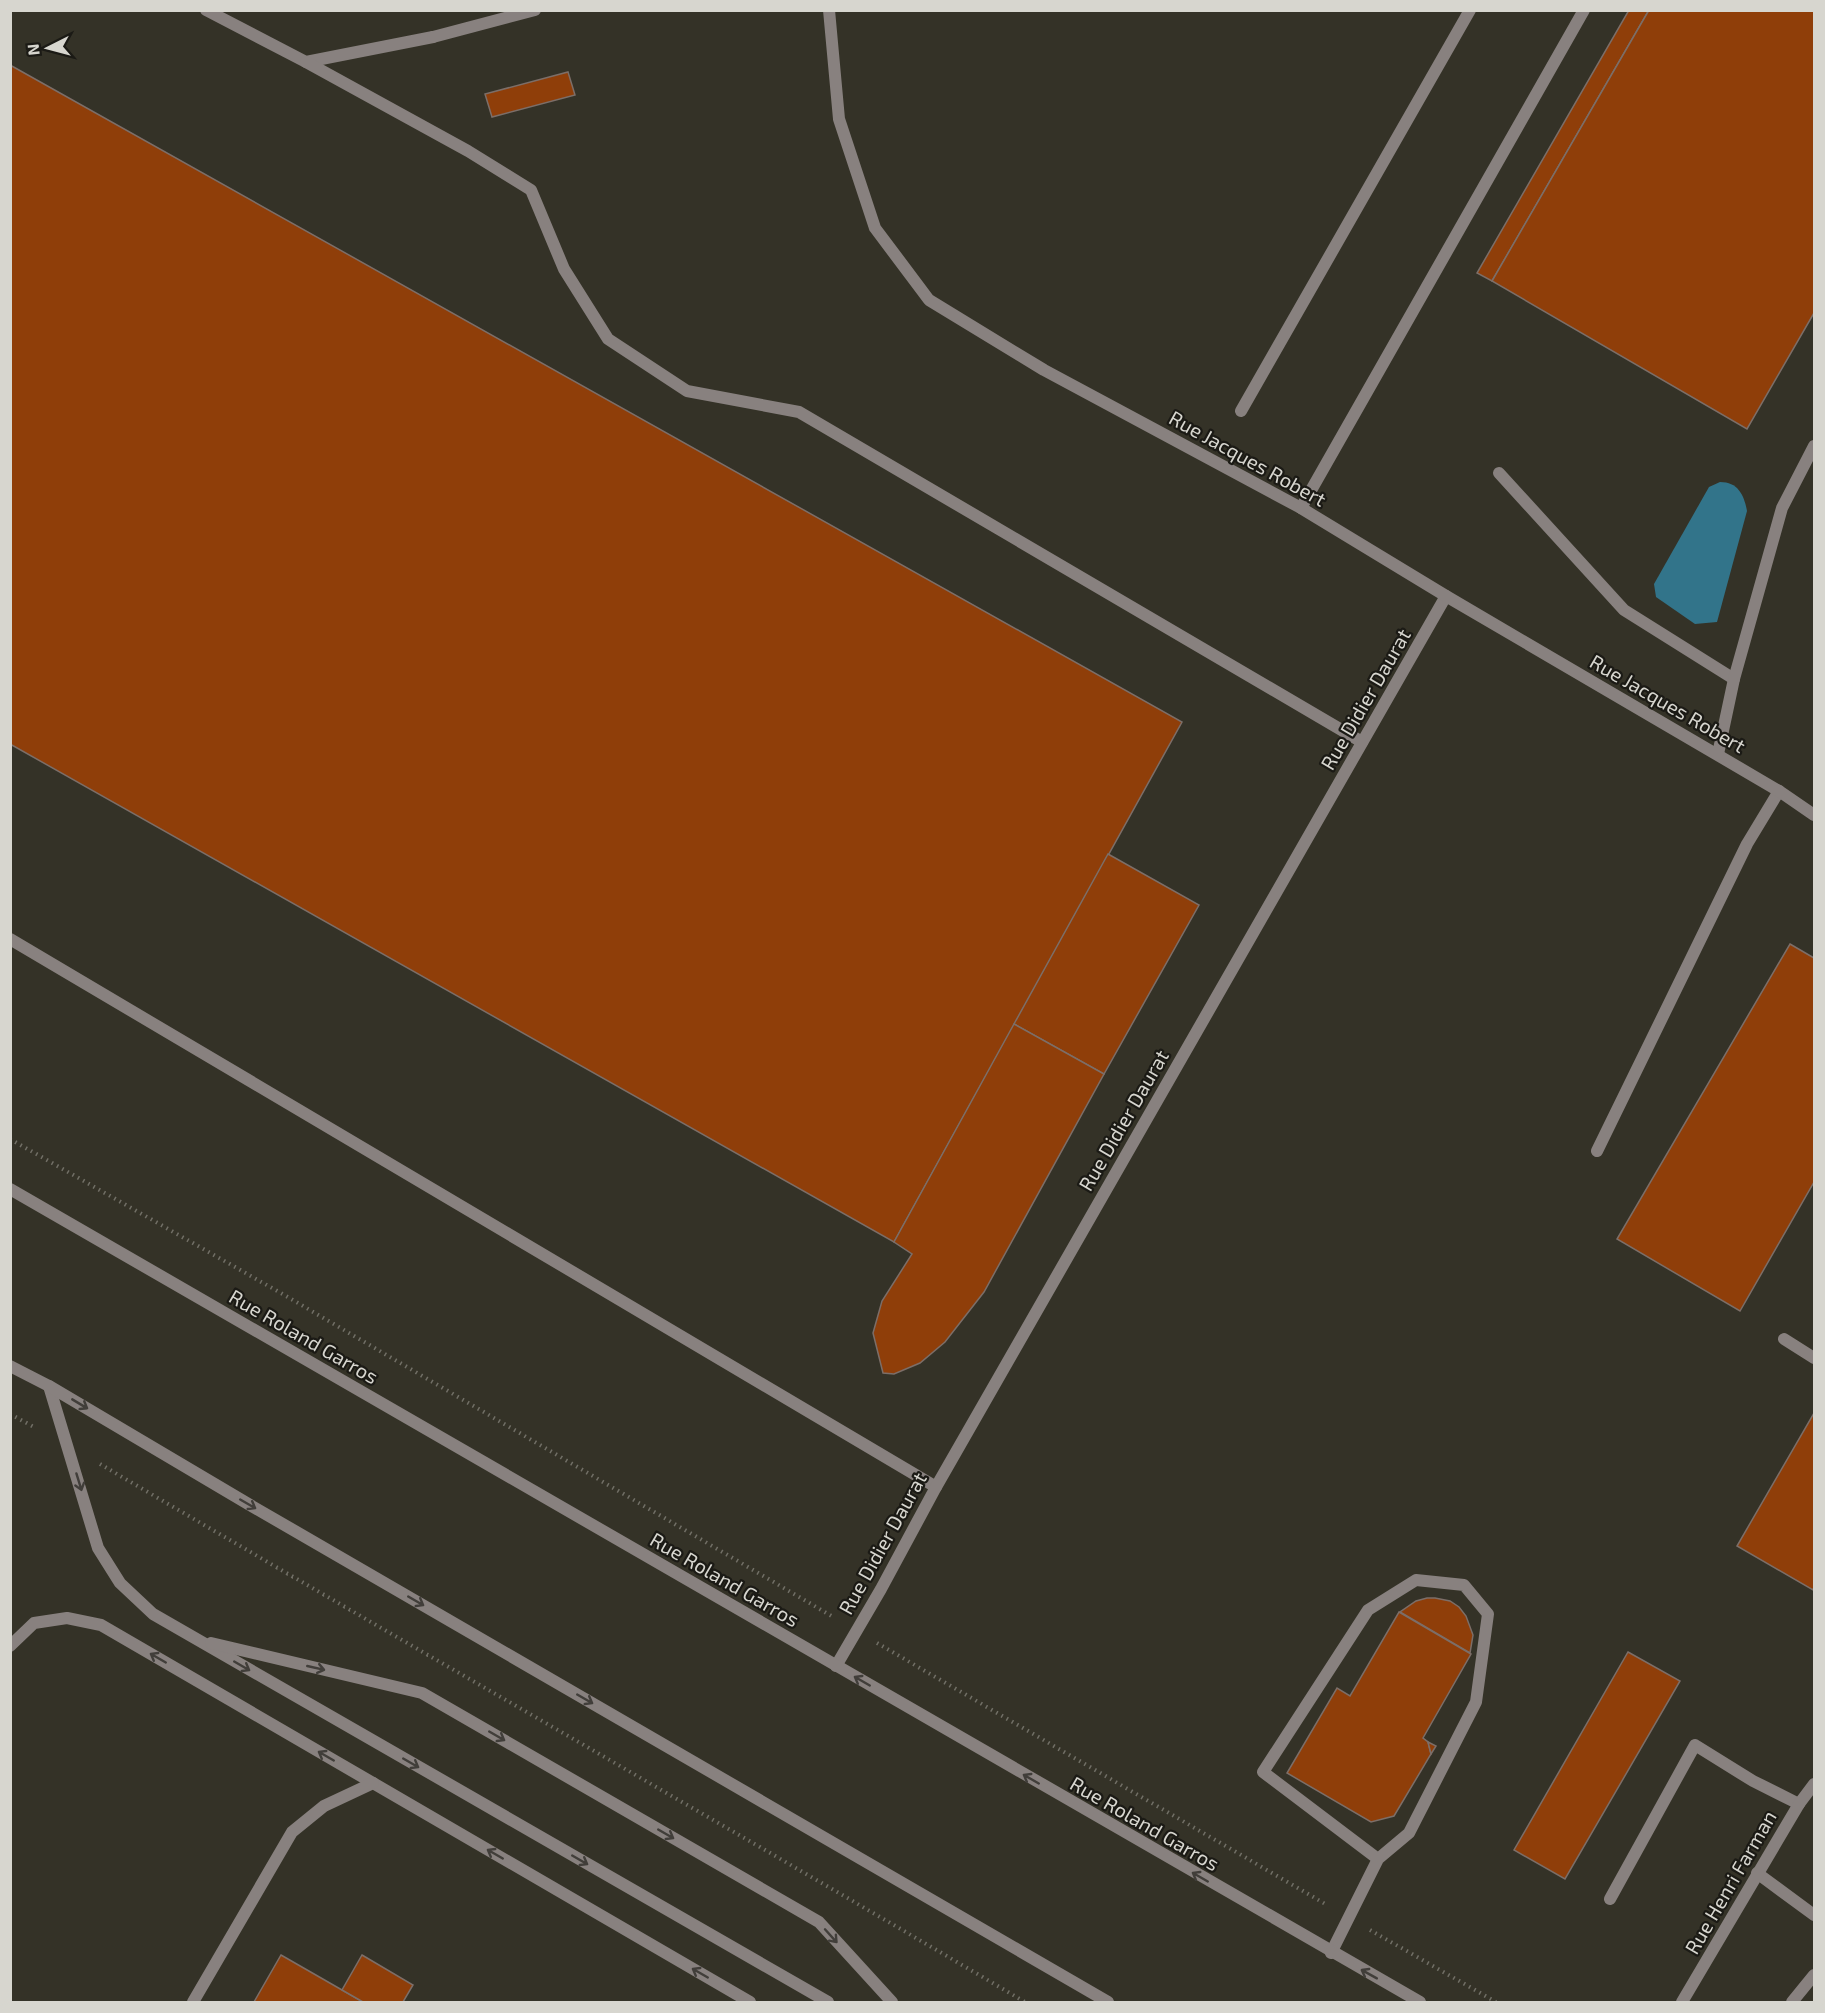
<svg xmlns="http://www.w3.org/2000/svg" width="1825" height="2013" viewBox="0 0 1825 2013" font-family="'Exo 2',sans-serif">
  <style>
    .water { fill: #32748a }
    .building { fill: #8f3e09; stroke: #7c6e68; stroke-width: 1.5 }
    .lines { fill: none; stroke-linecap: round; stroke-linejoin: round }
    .path { stroke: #716f66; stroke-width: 4; stroke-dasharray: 1.5 4.5; stroke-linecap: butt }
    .lane { stroke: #88817f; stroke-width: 12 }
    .street { stroke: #88817f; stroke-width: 12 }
    .oneway { stroke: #413e3a }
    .labels { text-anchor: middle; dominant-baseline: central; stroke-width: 4.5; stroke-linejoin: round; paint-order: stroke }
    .street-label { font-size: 20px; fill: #d7d6cf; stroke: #1b1a15 }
  </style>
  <rect width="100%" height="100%" fill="#343227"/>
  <path class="water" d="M1720,482c18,0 24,13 27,29l-30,111 -22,2 -39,-27 -2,-13 55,-97z"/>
  <g class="building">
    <polygon points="1629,10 1649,10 1492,281 1477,273"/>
    <polygon points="1649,10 1814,10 1814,313 1747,429 1492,281"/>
    <polygon points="10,65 1182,722 894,1242 10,744"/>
    <polygon points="568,72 575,95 492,117 485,94"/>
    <polygon points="1108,854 1199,905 1104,1074 1014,1024"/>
    <polygon points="1790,944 1814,958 1814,1182 1740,1311 1617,1239"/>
    <polygon points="1014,1024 1104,1074 984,1292 945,1342 920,1363 894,1374 883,1373 873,1333 882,1301 912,1254 894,1242"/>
    <polygon points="1814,1413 1814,1587 1813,1590 1737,1546"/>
    <polygon points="1427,1598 1435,1598 1450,1601 1459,1607 1466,1616 1473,1635 1470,1653 1400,1612 1416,1601"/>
    <polygon points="1399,1612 1471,1654 1423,1738 1428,1742 1431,1754 1394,1816 1371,1822 1287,1773 1337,1688 1350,1696"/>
    <polygon points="1628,1652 1680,1681 1565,1879 1514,1850"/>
    <polygon points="1428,1742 1436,1746 1431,1754"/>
    <polygon points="281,1955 342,1990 363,2002 254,2002"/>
    <polygon points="362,1955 413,1985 403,2002 363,2002 342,1990"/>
  </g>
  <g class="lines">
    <g class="path">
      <polyline points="10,1139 286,1296 835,1618"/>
      <polyline points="10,1414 34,1427"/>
      <path d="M100,1464c308,181 618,357 925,538"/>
      <polyline points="877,1643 1327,1905"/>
      <polyline points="1370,1930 1496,2002"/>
    </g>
    <g class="lane">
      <polyline points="206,10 306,62 433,37"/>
      <polyline points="306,62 468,151 531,190 564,269 608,339 687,391 799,412 1362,742"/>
      <polyline points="1241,411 1470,10"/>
      <polyline points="1499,473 1624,610 1734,679"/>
      <polyline points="1301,508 1584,10"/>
      <polyline points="1718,754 1734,679 1782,508 1814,446"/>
      <polyline points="10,939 936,1487"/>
      <polyline points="1597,1151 1747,844 1779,791"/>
      <polyline points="1784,1339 1814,1358"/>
      <polyline points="49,1386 98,1548 120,1583 153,1614 828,2002"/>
      <polyline points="211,1643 422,1693 819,1922 892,2002"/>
      <polyline points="10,1646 34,1623 67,1618 101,1625 750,2002"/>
      <polyline points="836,1666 881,1589 936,1487 1446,596"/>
      <polyline points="1757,1873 1814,1915"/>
      <polyline points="1610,1899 1695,1745 1753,1781 1799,1804"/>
      <polyline points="1331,1953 1378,1859 1263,1772 1368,1610 1416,1580 1464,1585 1488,1614 1476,1702 1409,1833 1378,1859"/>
      <polyline points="193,2002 292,1832 324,1806 373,1783"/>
      <polyline points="1792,2002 1814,1975"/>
    </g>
    <g class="street">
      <polyline points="829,10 839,119 875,228 929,300 1044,370 1301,508 1446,596 1779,791 1814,815"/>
      <polyline points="433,37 535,10"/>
      <polyline points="10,1189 1420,2002"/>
      <polyline points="10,1366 49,1386 250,1505 1108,2002"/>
      <polyline points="1682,2002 1799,1804 1814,1784"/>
    </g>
  </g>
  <defs><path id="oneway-shaft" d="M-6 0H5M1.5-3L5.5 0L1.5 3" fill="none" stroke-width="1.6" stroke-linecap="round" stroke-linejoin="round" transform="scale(1.5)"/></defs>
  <g class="oneway">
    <use href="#oneway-shaft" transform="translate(80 1404) rotate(31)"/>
    <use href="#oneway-shaft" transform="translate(79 1482) rotate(73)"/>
    <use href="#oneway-shaft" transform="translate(248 1504) rotate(30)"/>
    <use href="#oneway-shaft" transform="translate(416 1601) rotate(30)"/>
    <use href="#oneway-shaft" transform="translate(158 1658) rotate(-150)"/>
    <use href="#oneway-shaft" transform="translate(242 1666) rotate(30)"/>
    <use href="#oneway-shaft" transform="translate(316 1668) rotate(13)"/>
    <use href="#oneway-shaft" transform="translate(862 1681) rotate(-150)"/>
    <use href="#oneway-shaft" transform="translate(585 1699) rotate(30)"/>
    <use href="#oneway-shaft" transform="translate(497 1736) rotate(30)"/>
    <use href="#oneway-shaft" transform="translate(326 1756) rotate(-150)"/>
    <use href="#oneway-shaft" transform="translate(411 1763) rotate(30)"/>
    <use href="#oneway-shaft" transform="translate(1031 1779) rotate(-150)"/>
    <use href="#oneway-shaft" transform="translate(666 1834) rotate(30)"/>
    <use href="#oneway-shaft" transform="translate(495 1854) rotate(-150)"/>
    <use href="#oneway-shaft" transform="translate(580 1860) rotate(30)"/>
    <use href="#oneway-shaft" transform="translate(1200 1877) rotate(-150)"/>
    <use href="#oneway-shaft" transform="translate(831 1936) rotate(48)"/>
    <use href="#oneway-shaft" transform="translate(700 1973) rotate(-150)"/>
    <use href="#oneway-shaft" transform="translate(1369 1974) rotate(-151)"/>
  </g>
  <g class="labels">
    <g class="street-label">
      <text transform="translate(1248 458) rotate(29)">Rue Jacques Robert</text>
      <text transform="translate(1365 699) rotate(-60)">Rue Didier Daurat</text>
      <text transform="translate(1668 703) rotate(30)">Rue Jacques Robert</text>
      <text transform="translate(1123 1120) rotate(-60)">Rue Didier Daurat</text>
      <text transform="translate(304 1336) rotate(30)">Rue Roland Garros</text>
      <text transform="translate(882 1543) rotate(-61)">Rue Didier Daurat</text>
      <text transform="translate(725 1579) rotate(30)">Rue Roland Garros</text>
      <text transform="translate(1145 1823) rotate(30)">Rue Roland Garros</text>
      <text transform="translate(1730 1882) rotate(-60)">Rue Henri Farman</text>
    </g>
  </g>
  <rect width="1825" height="2013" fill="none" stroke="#d7d6cf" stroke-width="24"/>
  <g transform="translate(48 48) rotate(264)" stroke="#1b1a15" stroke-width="4.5" paint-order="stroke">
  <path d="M0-4.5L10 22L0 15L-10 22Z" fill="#d7d6cf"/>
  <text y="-9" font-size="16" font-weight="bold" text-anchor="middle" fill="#d7d6cf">N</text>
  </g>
</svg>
